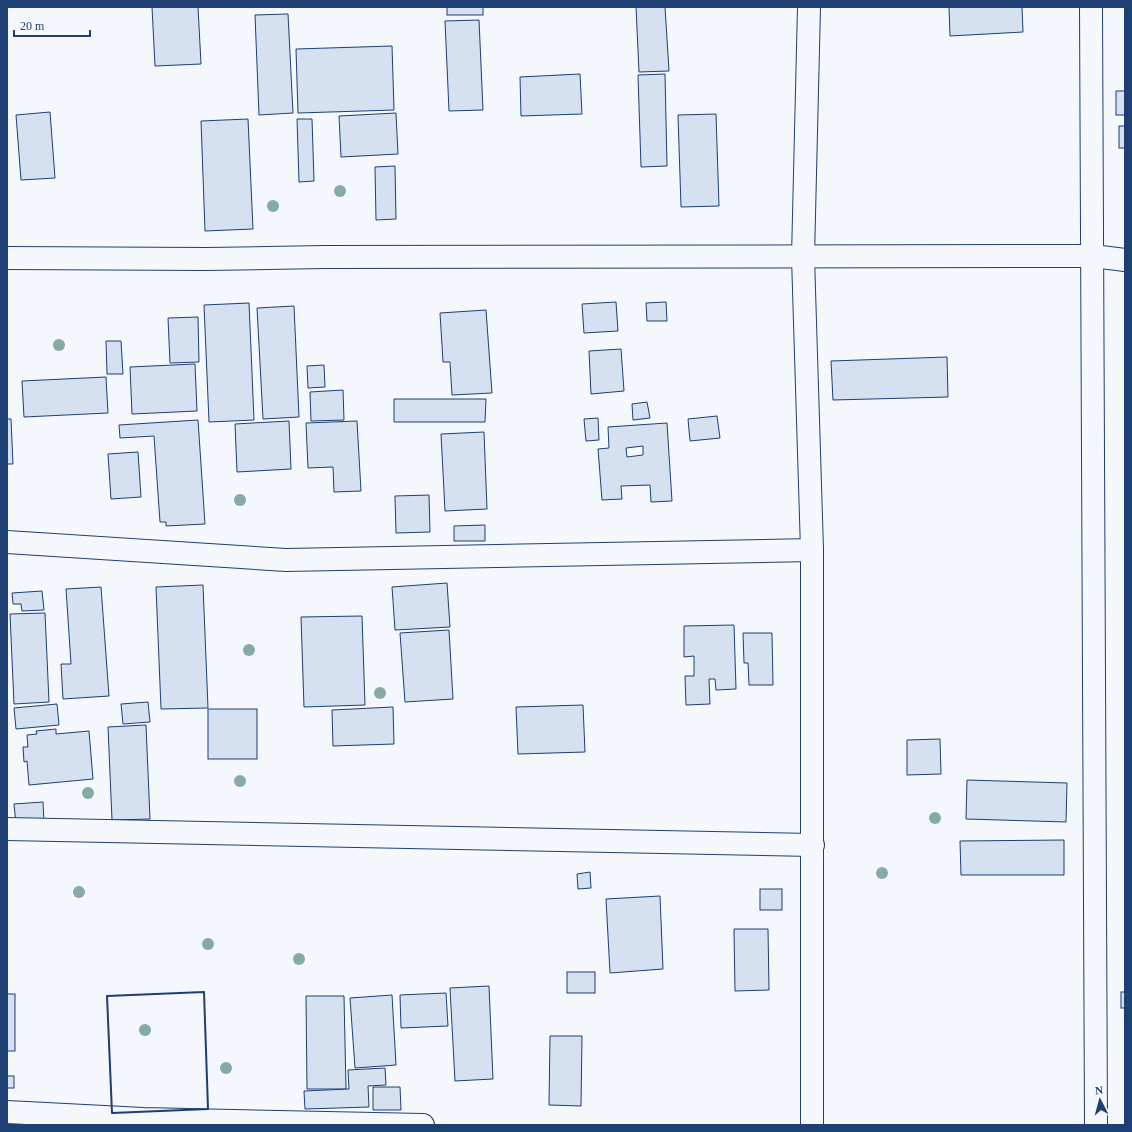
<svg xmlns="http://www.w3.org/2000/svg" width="1132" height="1132" viewBox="0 0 1132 1132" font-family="Georgia,serif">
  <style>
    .building { fill: #d5e0f0; stroke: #1d3f73; fill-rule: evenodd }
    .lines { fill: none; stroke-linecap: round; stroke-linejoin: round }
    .minor-casing { stroke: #1d3f73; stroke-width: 24 }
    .minor { stroke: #f4f7fb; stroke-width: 22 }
    .wall { stroke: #1d3f73; stroke-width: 2 }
    .tree { fill: #86aba6 }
  </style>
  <rect width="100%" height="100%" fill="#f4f7fb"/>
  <g class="building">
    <polygon points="152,7 198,7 201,64 155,66"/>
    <rect x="447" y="7" width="36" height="8"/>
    <polygon points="636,7 665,7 669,71 639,72"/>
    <polygon points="949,7 1022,7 1023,32 950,36"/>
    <polygon points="288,14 293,113 259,115 255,15"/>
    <polygon points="479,20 483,110 449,111 445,21"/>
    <polygon points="392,46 394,110 298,113 296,49"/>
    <polygon points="580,74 582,114 521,116 520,77"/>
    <polygon points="665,74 667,166 641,167 638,75"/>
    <rect x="1116" y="91" width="9" height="24"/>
    <polygon points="50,112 55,178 21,180 16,115"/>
    <polygon points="396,113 398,154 341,157 339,116"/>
    <polygon points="716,114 719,206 681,207 678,115"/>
    <polygon points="248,119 253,229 205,231 201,121"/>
    <polygon points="297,119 312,119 314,181 299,182"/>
    <rect x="1119" y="126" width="6" height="22"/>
    <polygon points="395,166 396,219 376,220 375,167"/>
    <polygon points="616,302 618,331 584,333 582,304"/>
    <polygon points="666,302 667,321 647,321 646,303"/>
    <polygon points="249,303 254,420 209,422 204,305"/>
    <polygon points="294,306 299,417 263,419 257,308"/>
    <polygon points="486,310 492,393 452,395 450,362 443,362 440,313"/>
    <polygon points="198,317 199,362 170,363 168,318"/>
    <polygon points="106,341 121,341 123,374 107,374"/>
    <polygon points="621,349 624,391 591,394 589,351"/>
    <polygon points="947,357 948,397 833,400 831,361"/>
    <polygon points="195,364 197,411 132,414 130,367"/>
    <polygon points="324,365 325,387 308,388 307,366"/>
    <polygon points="106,377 108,413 24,417 22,381"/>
    <polygon points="343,390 344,420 311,421 310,392"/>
    <polygon points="394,399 486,399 485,422 394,422"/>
    <polygon points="647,402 650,418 633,420 632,404"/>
    <polygon points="717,416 720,438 690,441 688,419"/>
    <polygon points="598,418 599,440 586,441 584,419"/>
    <polygon points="7,419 11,419 13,464 7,464"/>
    <polygon points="198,420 205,524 166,526 166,522 160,522 154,436 120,438 119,425"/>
    <polygon points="289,421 291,469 237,472 235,424"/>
    <polygon points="357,421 361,491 334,492 333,467 308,468 306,423"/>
    <path d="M667,423l5,78 -21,1 -1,-17 -29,1 1,13 -20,1 -4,-51 11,-1 -1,-21zM643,446v9l-16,2 -1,-9z"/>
    <polygon points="484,432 487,509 445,511 441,434"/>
    <polygon points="138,452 141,497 111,499 108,454"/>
    <polygon points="429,495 430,532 396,533 395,496"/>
    <polygon points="485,525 485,541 454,541 454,526"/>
    <polygon points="447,583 450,627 395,630 392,587"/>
    <polygon points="203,585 208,708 161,709 156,587"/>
    <polygon points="101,587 109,696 63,699 61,664 71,664 66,589"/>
    <polygon points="42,591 44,610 22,611 21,604 13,604 12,593"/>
    <polygon points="45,613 49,702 14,704 10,614"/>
    <polygon points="362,616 365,705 304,707 301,617"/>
    <polygon points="734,625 736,689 716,690 715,679 709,679 710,704 686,705 685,676 694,676 694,656 684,657 684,626"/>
    <polygon points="449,630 453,699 405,702 400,633"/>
    <polygon points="743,633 772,633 773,685 749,685 748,663 744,663"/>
    <polygon points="148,702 150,722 123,724 121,704"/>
    <polygon points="57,704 59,725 16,729 14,708"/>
    <polygon points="583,705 585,752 518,754 516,707"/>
    <polygon points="393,707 394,744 333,746 332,710"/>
    <rect x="208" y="709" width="49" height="50"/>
    <polygon points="146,725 150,819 112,820 108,727"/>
    <polygon points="56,729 56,734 89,731 93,779 29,785 27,761 24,762 23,747 28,747 27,735 37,734 36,731"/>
    <polygon points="940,739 941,774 907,775 907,740"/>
    <polygon points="967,780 1067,783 1066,822 966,819"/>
    <polygon points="43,802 44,822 16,824 14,804"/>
    <polygon points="1064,840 1064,875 961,875 960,841"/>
    <polygon points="590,872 591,888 578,889 577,874"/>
    <rect x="760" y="889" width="22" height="21"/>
    <polygon points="660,896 663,969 610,973 606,899"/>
    <polygon points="734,929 768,929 769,990 735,991"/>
    <rect x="567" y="972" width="28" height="21"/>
    <polygon points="489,986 493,1079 455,1081 450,988"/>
    <rect x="1121" y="992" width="4" height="16"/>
    <polygon points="446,993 448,1026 401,1028 400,995"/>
    <rect x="7" y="994" width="8" height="57"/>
    <polygon points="392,995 396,1065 355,1068 350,998"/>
    <polygon points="306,996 344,996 346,1089 307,1089"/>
    <polygon points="550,1036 582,1036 581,1106 549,1105"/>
    <polygon points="385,1068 386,1085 368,1086 369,1107 305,1109 304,1091 349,1089 348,1070"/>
    <rect x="7" y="1076" width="7" height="12"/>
    <polygon points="373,1087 400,1087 401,1110 373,1110"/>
  </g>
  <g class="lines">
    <defs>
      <g id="minor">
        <polyline points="809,7 803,257 812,550 812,1125"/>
        <polyline points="1091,7 1096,1125"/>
        <polyline points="7,258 206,259 324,257 1093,256 1125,260"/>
        <polyline points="7,542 286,560 812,550"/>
        <polyline points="7,829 813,845"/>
        <polyline points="7,1112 143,1119 423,1125"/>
      </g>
    </defs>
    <use href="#minor" class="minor-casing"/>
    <use href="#minor" class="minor"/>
    <polygon class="wall" points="204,992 208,1109 112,1113 107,996"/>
  </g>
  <g class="tree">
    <circle cx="340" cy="191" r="6"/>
    <circle cx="273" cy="206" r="6"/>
    <circle cx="59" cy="345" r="6"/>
    <circle cx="240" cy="500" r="6"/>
    <circle cx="249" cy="650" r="6"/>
    <circle cx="380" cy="693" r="6"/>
    <circle cx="240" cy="781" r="6"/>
    <circle cx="88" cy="793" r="6"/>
    <circle cx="935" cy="818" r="6"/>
    <circle cx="882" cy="873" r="6"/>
    <circle cx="79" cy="892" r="6"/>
    <circle cx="208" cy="944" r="6"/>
    <circle cx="299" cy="959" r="6"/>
    <circle cx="145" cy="1030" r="6"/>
    <circle cx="226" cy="1068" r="6"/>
  </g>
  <rect width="1132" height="1132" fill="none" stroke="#1d3f73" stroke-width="16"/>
  <g transform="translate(1100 1100) rotate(354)" stroke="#f4f7fb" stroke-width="3" paint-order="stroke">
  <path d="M0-3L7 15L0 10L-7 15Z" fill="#1d3f73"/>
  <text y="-6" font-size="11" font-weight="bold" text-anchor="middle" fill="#1d3f73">N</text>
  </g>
  <path d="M14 30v6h76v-6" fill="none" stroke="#1d3f73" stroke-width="2"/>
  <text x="20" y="30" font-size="12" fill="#1d3f73" stroke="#f4f7fb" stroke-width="3" paint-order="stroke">20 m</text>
</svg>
